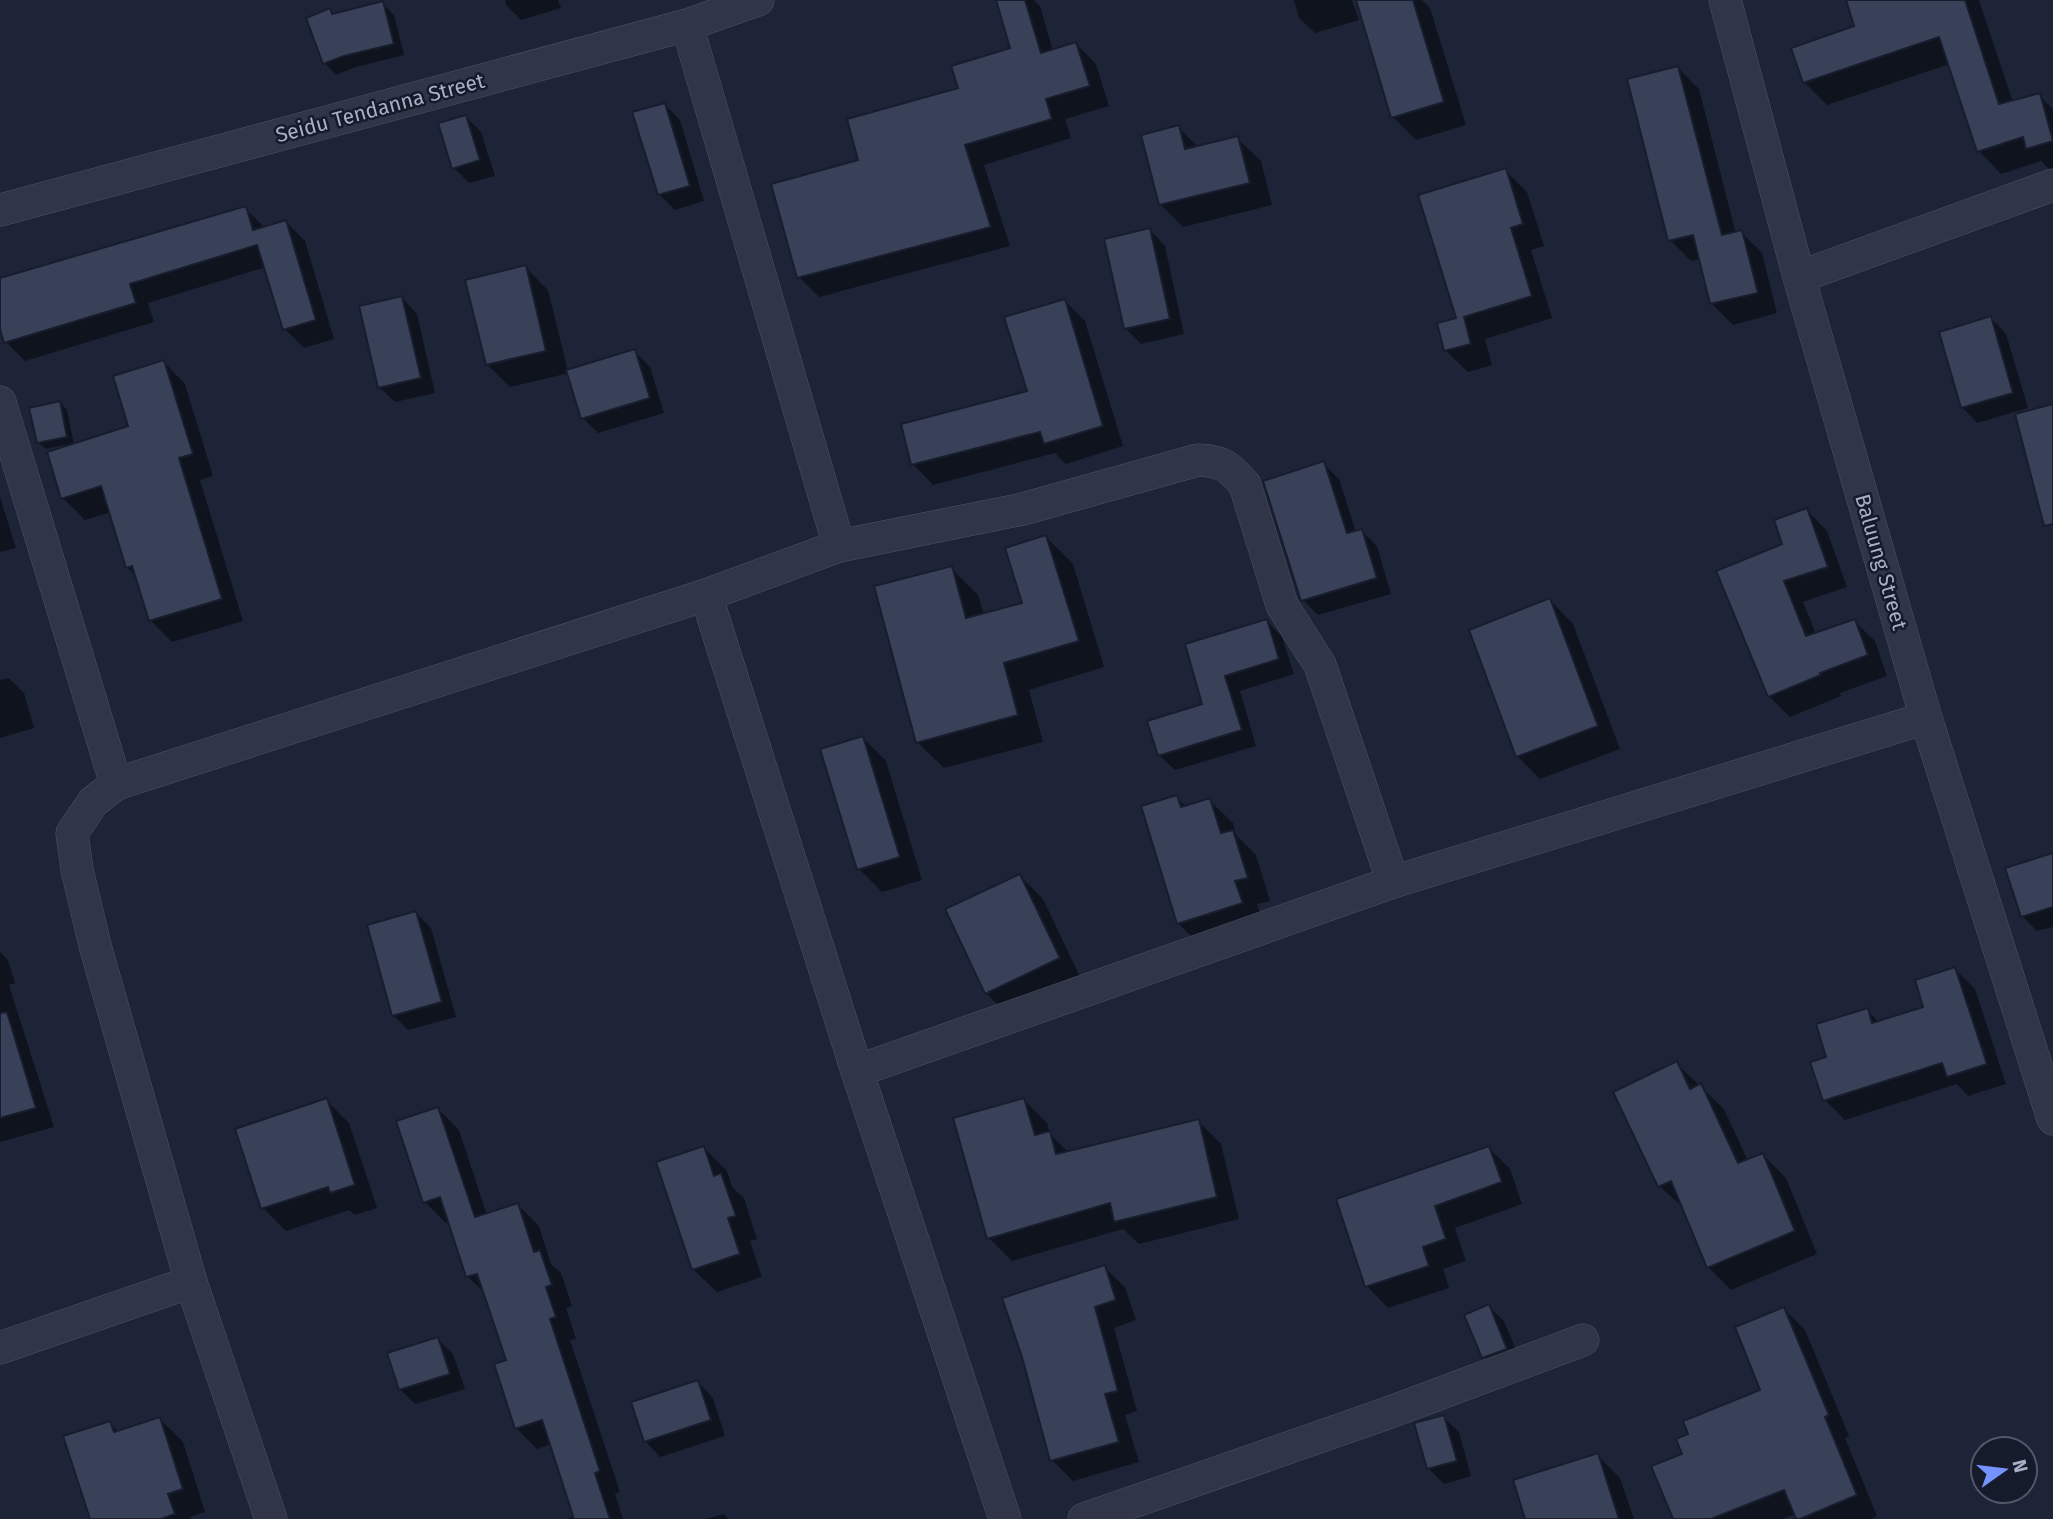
<svg xmlns="http://www.w3.org/2000/svg" width="2053" height="1519" viewBox="0 0 2053 1519" font-family="'Fira Sans',sans-serif">
  <style>
    .shadow { fill: #0007 }
    .building { fill: #384158; stroke: #181d2e; stroke-width: 2 }
    .lines { fill: none; stroke-linecap: round; stroke-linejoin: round }
    .street-casing { stroke: #4d5366; stroke-width: 33 }
    .street { stroke: #303648; stroke-width: 32 }
    .labels { text-anchor: middle; dominant-baseline: central; stroke-width: 5; stroke-linejoin: round; paint-order: stroke }
    .street-label { font-size: 21px; fill: #a9b0c5; stroke: #161b2c }
  </style>
  <rect width="100%" height="100%" fill="#1d2437"/>
  <g class="shadow">
    <polygon points="505,0 558,0 561,8 521,20 506,5"/>
    <polygon points="997,0 1034,0 1040,6 1053,51 1076,44 1096,64 1109,106 1065,119 1071,138 984,165 1010,246 819,297 799,277 860,161 1012,49"/>
    <polygon points="1294,0 1352,0 1359,20 1315,33 1299,18"/>
    <polygon points="1357,0 1422,0 1430,8 1466,125 1416,140 1393,117"/>
    <polygon points="1848,0 1979,0 2013,102 2039,95 2053,109 2053,170 2050,170 2041,161 2001,174 1979,151 1950,64 1827,105 1804,82 1857,27"/>
    <polygon points="382,3 394,15 404,55 356,67 336,75 325,63 330,10 334,15"/>
    <polygon points="1678,68 1699,89 1736,234 1741,232 1762,253 1777,313 1733,325 1712,304 1701,259 1691,261 1670,240"/>
    <polygon points="664,104 680,120 704,201 675,210 659,194"/>
    <polygon points="466,117 481,132 495,176 469,183 454,168"/>
    <polygon points="1178,127 1198,147 1237,138 1261,161 1272,205 1183,227 1160,204"/>
    <polygon points="1505,170 1527,192 1544,246 1531,250 1552,318 1485,339 1492,365 1468,372 1446,351 1439,325 1458,319"/>
    <polygon points="245,208 265,228 286,222 305,241 334,339 304,348 285,329 266,267 148,303 154,322 25,361 6,342 0,323 0,280"/>
    <polygon points="1150,230 1165,246 1184,334 1141,344 1126,329"/>
    <polygon points="525,267 548,290 568,371 634,351 650,367 664,413 598,433 583,418 569,373 510,387 487,364"/>
    <polygon points="402,298 417,314 435,393 395,402 379,387"/>
    <polygon points="1065,301 1085,321 1123,446 1066,464 1055,453 933,485 913,464 1029,392"/>
    <polygon points="1991,318 2006,334 2028,408 1977,423 1962,407"/>
    <polygon points="164,362 185,384 213,476 200,480 243,621 172,642 150,620 137,577 127,567 111,512 85,520 63,498 64,445 46,449 38,442 59,402 67,410 74,445 130,428"/>
    <polygon points="1323,463 1339,479 1356,532 1362,531 1377,546 1391,594 1318,615 1303,600"/>
    <polygon points="0,497 16,548 0,552"/>
    <polygon points="1807,510 1827,531 1847,587 1803,602 1816,634 1854,621 1875,641 1887,676 1840,693 1841,696 1790,717 1769,696 1784,545"/>
    <polygon points="1046,537 1073,564 1104,667 1029,690 1043,742 944,768 917,742 951,568 978,595 984,615 1024,604"/>
    <polygon points="1550,600 1573,624 1620,749 1540,779 1517,756"/>
    <polygon points="1267,621 1282,637 1294,674 1240,691 1256,746 1175,770 1159,755 1205,705 1187,645"/>
    <polygon points="9,678 24,693 34,728 0,738 0,680"/>
    <polygon points="863,738 886,761 922,880 882,892 859,869"/>
    <polygon points="1177,797 1186,807 1209,800 1233,823 1236,835 1256,855 1270,901 1257,904 1264,926 1201,946 1178,923"/>
    <polygon points="2053,855 2053,927 2037,931 2022,916"/>
    <polygon points="1020,876 1043,899 1082,981 1009,1016 986,993"/>
    <polygon points="416,913 431,928 456,1017 408,1030 393,1015"/>
    <polygon points="0,952 8,960 15,983 9,985 54,1127 0,1142"/>
    <polygon points="1955,969 1975,989 2006,1084 1968,1096 1957,1084 1845,1120 1825,1100 1829,1058 1867,1010 1880,1023 1926,1008"/>
    <polygon points="1676,1063 1724,1109 1748,1161 1763,1155 1786,1178 1817,1254 1731,1290 1708,1267 1684,1208 1659,1186"/>
    <polygon points="326,1100 349,1123 377,1208 355,1215 349,1210 286,1231 263,1208"/>
    <polygon points="1024,1100 1047,1123 1050,1134 1069,1153 1198,1121 1221,1144 1239,1219 1139,1244 1123,1229 1012,1261 989,1238"/>
    <polygon points="438,1109 459,1130 487,1215 518,1205 539,1226 551,1264 561,1273 572,1306 566,1308 576,1339 570,1340 620,1492 615,1494 623,1519 566,1519 575,1516 552,1444 537,1449 516,1428 508,1361 486,1294 468,1277 450,1222 446,1223 425,1202"/>
    <polygon points="704,1148 727,1171 732,1187 744,1198 757,1239 750,1241 762,1277 717,1292 693,1269"/>
    <polygon points="1489,1148 1510,1169 1522,1204 1455,1228 1466,1261 1443,1269 1449,1288 1388,1308 1367,1286 1338,1200"/>
    <polygon points="1104,1267 1125,1287 1136,1320 1114,1328 1137,1411 1125,1415 1139,1462 1073,1481 1052,1460"/>
    <polygon points="1488,1306 1504,1321 1522,1364 1499,1372 1484,1357"/>
    <polygon points="1784,1309 1805,1330 1849,1436 1845,1438 1877,1516 1871,1519 1798,1519 1796,1514 1783,1519 1675,1519 1684,1455 1690,1435 1763,1391"/>
    <polygon points="438,1339 453,1354 465,1389 415,1404 400,1389"/>
    <polygon points="698,1382 713,1398 725,1436 660,1457 645,1441"/>
    <polygon points="1443,1417 1459,1432 1471,1476 1444,1484 1429,1469 1417,1424"/>
    <polygon points="160,1419 183,1442 205,1512 190,1517 191,1519 92,1519 110,1423 119,1432"/>
    <polygon points="1597,1455 1620,1478 1634,1519 1527,1519"/>
    <polygon points="724,1514 729,1519 706,1519"/>
  </g>
  <g class="building">
    <polygon points="996,0 1025,0 1041,53 1076,42 1090,86 1046,99 1052,119 965,145 991,227 797,278 771,184 858,160 847,119 958,88 951,66 1010,48"/>
    <polygon points="1356,0 1413,0 1444,102 1391,118"/>
    <polygon points="1846,0 1965,0 1999,104 2040,93 2053,141 2026,149 2023,137 1977,152 1939,37 1803,83 1791,48 1854,26"/>
    <polygon points="383,1 394,44 344,56 323,64 306,18 330,8 332,14"/>
    <polygon points="1678,66 1722,235 1742,230 1758,293 1710,304 1693,235 1668,241 1627,79"/>
    <polygon points="665,103 690,186 658,195 632,112"/>
    <polygon points="466,115 480,160 452,169 438,123"/>
    <polygon points="1179,125 1185,149 1238,136 1250,183 1159,205 1141,135"/>
    <polygon points="1506,168 1523,224 1511,228 1532,296 1464,317 1471,344 1444,351 1437,323 1456,318 1418,195"/>
    <polygon points="246,206 253,230 286,220 316,320 283,330 257,245 130,284 136,303 4,343 0,329 0,278"/>
    <polygon points="1150,228 1170,319 1124,329 1104,239"/>
    <polygon points="526,265 546,351 486,365 465,280"/>
    <polygon points="402,296 421,378 378,388 359,306"/>
    <polygon points="1065,299 1103,426 1044,444 1040,432 911,465 901,424 1027,391 1004,317"/>
    <polygon points="1991,316 2013,393 1961,408 1939,332"/>
    <polygon points="635,349 650,398 581,419 566,370"/>
    <polygon points="164,360 193,454 179,458 222,599 149,621 132,566 126,568 101,486 61,499 47,452 128,426 113,376"/>
    <polygon points="60,401 67,437 37,443 29,408"/>
    <polygon points="2053,404 2053,524 2044,526 2015,414"/>
    <polygon points="1324,461 1347,533 1362,529 1377,578 1301,601 1263,481"/>
    <polygon points="1807,508 1828,567 1784,581 1806,636 1855,619 1868,655 1820,673 1821,675 1768,697 1716,571 1782,544 1774,520"/>
    <polygon points="1046,535 1079,641 1004,663 1018,715 916,743 874,586 952,566 966,618 1022,603 1005,548"/>
    <polygon points="1550,598 1598,726 1516,757 1469,630"/>
    <polygon points="1267,619 1279,659 1225,676 1242,730 1158,756 1147,721 1202,704 1185,644"/>
    <polygon points="863,736 900,857 857,870 820,749"/>
    <polygon points="1177,795 1181,807 1210,798 1221,833 1233,830 1248,878 1235,881 1243,903 1177,924 1141,806"/>
    <polygon points="2053,853 2053,907 2021,917 2005,868"/>
    <polygon points="1020,874 1060,958 985,994 945,909"/>
    <polygon points="416,911 442,1002 392,1016 367,925"/>
    <polygon points="1955,967 1987,1064 1947,1077 1942,1063 1823,1101 1810,1062 1826,1057 1816,1024 1868,1008 1872,1023 1923,1007 1915,980"/>
    <polygon points="7,1012 36,1108 0,1118 0,1013"/>
    <polygon points="1677,1061 1690,1089 1701,1083 1738,1163 1763,1153 1795,1231 1707,1268 1671,1181 1658,1187 1613,1092"/>
    <polygon points="327,1098 355,1185 330,1193 328,1187 261,1209 235,1129"/>
    <polygon points="1024,1098 1035,1135 1050,1131 1056,1154 1199,1119 1217,1197 1114,1222 1110,1203 987,1239 953,1118"/>
    <polygon points="438,1107 475,1217 518,1203 534,1252 540,1250 552,1285 546,1287 556,1317 550,1319 600,1471 595,1473 610,1519 574,1519 542,1420 515,1429 494,1364 506,1360 477,1274 466,1277 440,1197 423,1203 396,1121"/>
    <polygon points="704,1146 714,1176 721,1173 736,1216 728,1218 740,1254 692,1270 656,1162"/>
    <polygon points="1489,1146 1502,1182 1435,1206 1446,1239 1423,1247 1429,1266 1365,1287 1336,1199"/>
    <polygon points="1105,1265 1116,1300 1095,1307 1118,1391 1105,1394 1119,1442 1050,1461 1022,1357 1002,1298"/>
    <polygon points="1489,1304 1507,1349 1482,1358 1464,1315"/>
    <polygon points="1784,1307 1829,1415 1825,1417 1857,1495 1800,1519 1796,1519 1784,1490 1711,1519 1673,1519 1651,1466 1682,1454 1676,1439 1688,1434 1683,1421 1760,1390 1735,1327"/>
    <polygon points="438,1337 450,1374 399,1390 387,1353"/>
    <polygon points="698,1380 711,1420 644,1442 631,1402"/>
    <polygon points="1444,1415 1457,1461 1427,1469 1414,1423"/>
    <polygon points="160,1417 183,1489 168,1494 175,1514 161,1519 90,1519 63,1436 110,1421 114,1432"/>
    <polygon points="1598,1453 1619,1519 1525,1519 1513,1480"/>
  </g>
  <g class="lines">
    <defs>
      <g id="street">
        <polyline points="1725,0 1799,277 1926,718 2053,1119"/>
        <polyline points="687,25 839,546"/>
        <polyline points="0,210 687,25 758,0"/>
        <polyline points="1799,277 2053,185"/>
        <polyline points="0,402 116,784"/>
        <polyline points="706,595 857,1071 1005,1519"/>
        <polyline points="857,1071 1393,882 1926,718"/>
        <polyline points="0,1348 191,1282"/>
        <path d="M271,1519l-80,-237 -95,-333 -19,-79 -5,-37 21,-31 23,-18 590,-189 133,-49 184,-37 175,-49c25,1 31,6 47,25l37,120 38,60 73,217"/>
        <polyline points="1084,1519 1385,1414 1583,1340"/>
      </g>
    </defs>
    <use href="#street" class="street-casing"/>
    <use href="#street" class="street"/>
  </g>
  <g class="labels">
    <g class="street-label">
      <text transform="translate(380 108) rotate(-15)">Seidu Tendanna Street</text>
      <text transform="translate(1881 562) rotate(74)">Baluung Street</text>
    </g>
  </g>
  <g transform="translate(2004 1470) rotate(76)"><circle r="33" fill="#161b2c" stroke="#515769" stroke-width="2"/>
  <path d="M0-5L12 26L0 18L-12 26Z" fill="#7593ff"/>
  <text y="-10" font-size="19" font-weight="bold" text-anchor="middle" fill="#a9b0c5">N</text>
  </g>
</svg>
